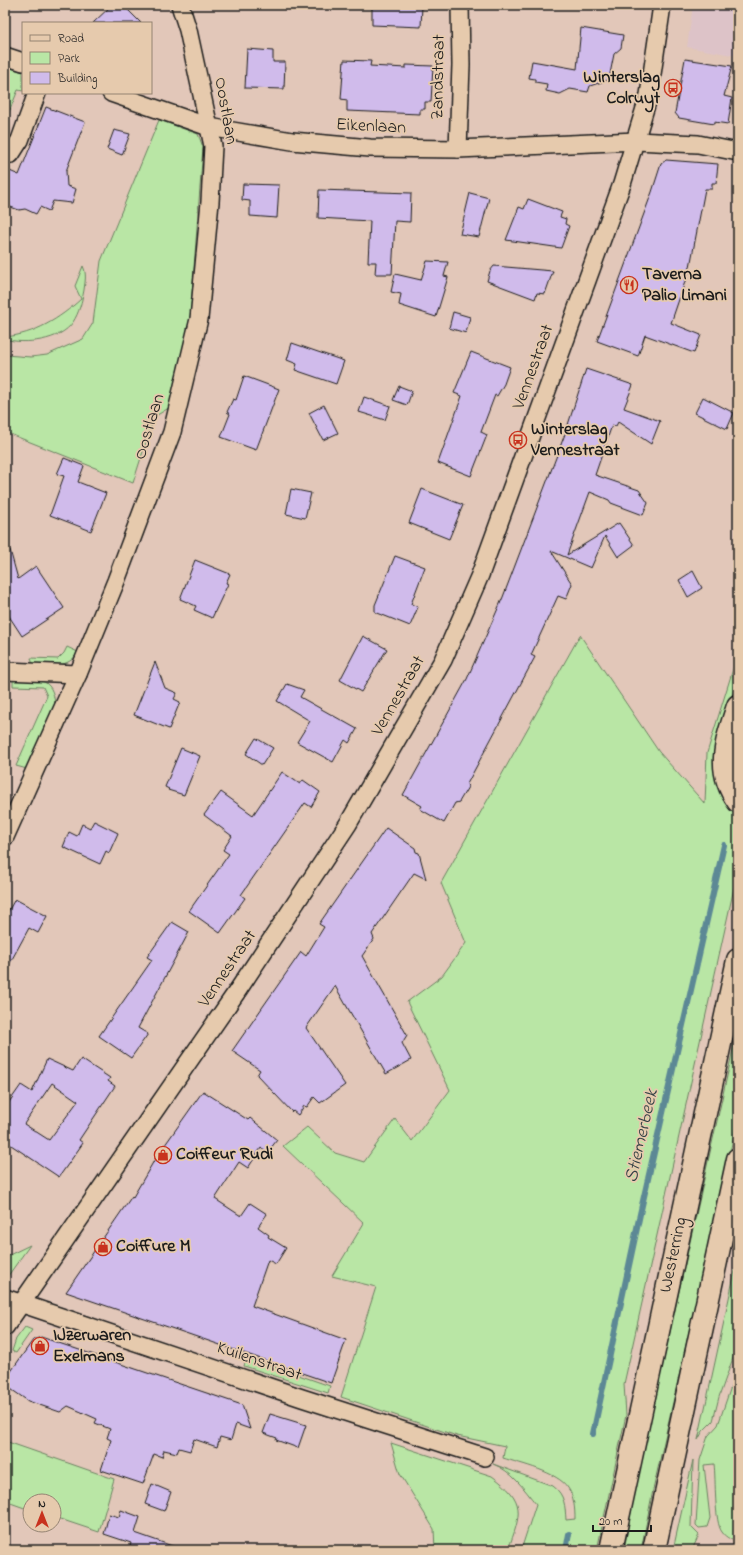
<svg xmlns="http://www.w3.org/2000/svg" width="743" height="1555" viewBox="0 0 743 1555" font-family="'Indie Flower',sans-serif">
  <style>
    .built { fill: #ddc3c8 }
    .green { fill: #b9e6a5; stroke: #6a8160 }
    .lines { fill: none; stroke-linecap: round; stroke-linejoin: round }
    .stream { stroke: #5b8895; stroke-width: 6 }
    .building { fill: #d0bbeb; stroke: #1c1c1c; fill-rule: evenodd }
    .street-casing { stroke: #1c1c1c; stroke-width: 20 }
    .highway-casing { stroke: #1c1c1c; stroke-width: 25 }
    .street { stroke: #e6caad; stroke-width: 17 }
    .highway { stroke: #e6caad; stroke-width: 22 }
    .labels { text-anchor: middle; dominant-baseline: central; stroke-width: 3.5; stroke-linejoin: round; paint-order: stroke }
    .street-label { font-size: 18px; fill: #1c1c1c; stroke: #e6caad }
    .poi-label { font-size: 18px; font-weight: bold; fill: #1c1c1c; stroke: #e6caad; text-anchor: start }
    .water-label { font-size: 19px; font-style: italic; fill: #314044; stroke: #e6caad }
  </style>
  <rect width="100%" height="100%" fill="#e2c7b9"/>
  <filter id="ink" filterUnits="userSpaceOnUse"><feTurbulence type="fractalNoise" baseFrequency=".025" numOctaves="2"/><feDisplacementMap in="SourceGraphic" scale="8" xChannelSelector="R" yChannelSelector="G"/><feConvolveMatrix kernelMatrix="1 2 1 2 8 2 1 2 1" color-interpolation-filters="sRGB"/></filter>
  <g filter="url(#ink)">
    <polygon class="built" points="693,5 738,5 738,56 687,47"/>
    <g class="green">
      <polygon points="5,66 23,72 23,91 18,90 5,122"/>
      <polygon points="159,120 198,134 203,147 190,321 172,406 154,417 133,483 5,432 5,355 31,357 47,355 83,339 93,323 101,261"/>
      <path d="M83,266c4,8 2,16 1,24 -2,11 -5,23 -11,32 -12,19 -49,23 -68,17v-2c30,-3 54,-18 76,-38l-6,-13z"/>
      <path d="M580,635l79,117 46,52 2,-51 31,-100v23l-21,70 7,49 14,22v62l-4,9 -110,496 2,31 -29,135h-76l15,-46c-12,-15 -24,-33 -43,-40l60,22c12,9 12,20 13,34l9,-1c0,-10 -1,-23 -7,-31 -10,-16 -47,-24 -65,-30l2,-12 -48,-10 -116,-39 35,-110 -44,-11 32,-53 -81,-77 24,-19 28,26 29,9 31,-43 17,22 38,-51 -43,-88 35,-26 24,-33 -25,-60z"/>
      <path d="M67,647l11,5c-9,17 -28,13 -45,13l-2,-7 27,1 6,-6z"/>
      <path d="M13,679c24,0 40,-3 42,26l-28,64 -11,-3 31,-70 -4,-9 -30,-1z"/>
      <polygon points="738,1027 738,1117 653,1490 641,1550 624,1550 636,1484"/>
      <polygon points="30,1245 5,1280 5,1257"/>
      <polygon points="738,1257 738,1344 719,1397 713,1421 703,1431 698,1440"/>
      <polygon points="25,1327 32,1330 16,1353 12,1351 16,1339"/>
      <polygon points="247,1357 330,1386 328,1393 244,1366"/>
      <path d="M738,1366v176c-6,-2 -12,-4 -16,-10 -8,-10 -6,-53 -8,-68l-10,1 6,53 -3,9 -8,1 -3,-3 4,-65 8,-24 10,-11z"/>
      <polygon points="5,1441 114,1479 99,1532 54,1517 54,1501 30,1501 30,1510 5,1501"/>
      <path d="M391,1443l101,33c35,25 29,38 16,74h-73l-1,-21 -34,-55z"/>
      <polygon points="693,1460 691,1527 699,1535 692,1550 673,1550"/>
    </g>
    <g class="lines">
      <g class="stream">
        <polyline points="593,1434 640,1214 724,845"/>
        <polyline points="566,1550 569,1534"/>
      </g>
    </g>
    <g class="building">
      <polygon points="112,5 123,5 141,23 93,23"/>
      <polygon points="372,5 422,5 421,27 372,25"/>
      <polygon points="581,28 623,35 621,48 614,54 610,74 619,76 590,86 588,92 570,89 560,94 546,91 547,84 535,82 535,79 529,78 532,61 577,69"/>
      <polygon points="247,49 273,51 273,62 285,62 284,89 245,88"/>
      <polygon points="685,59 732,66 724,96 732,98 728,124 714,122 714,124 679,118 675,113"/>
      <polygon points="344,60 371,61 370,66 406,68 406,65 433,66 431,102 425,102 425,109 420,109 420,114 347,111 347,100 341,99"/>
      <polygon points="46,107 85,122 66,171 67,186 76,189 72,203 53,201 49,211 40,207 36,214 25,209 19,210 5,205 5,169 19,175"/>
      <polygon points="114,130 130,134 122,155 107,149"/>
      <polygon points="666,160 718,164 716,183 712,183 712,189 705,189 690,267 671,323 701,335 694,353 645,335 638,356 597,341 652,192 661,164"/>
      <polygon points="243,184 279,185 277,218 250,216 250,201 242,200"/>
      <polygon points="319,190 411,193 410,222 395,221 392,274 375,274 376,262 368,262 370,221 318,218"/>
      <polygon points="470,193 489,198 479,237 460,234"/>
      <polygon points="528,199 562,212 560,217 566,219 565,224 569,226 561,248 506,240 519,207 524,209"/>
      <polygon points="427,261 448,262 444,276 448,277 436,317 399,305 401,294 391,292 395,274 421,280"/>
      <polygon points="494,266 553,271 545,294 537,293 535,299 487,281 490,271"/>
      <polygon points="453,312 470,317 466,333 449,328"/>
      <polygon points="292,343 344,361 336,384 295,370 297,364 287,360"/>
      <polygon points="471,352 510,367 504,384 497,396 495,395 481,432 487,435 471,476 438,463 462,396 454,393"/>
      <polygon points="586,369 633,385 624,408 660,421 651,444 618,422 616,426 612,425 595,475 639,490 648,503 643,515 611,503 609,500 590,492 567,555 619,523 634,545 618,557 605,536 591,568 551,551 572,584 566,599 558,596 531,655 535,657 467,784 468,787 459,802 455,803 444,823 420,809 422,806 403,795 467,679 503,597 565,434"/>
      <polygon points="244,376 279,389 256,450 221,437 230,414 227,412 233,399 236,400"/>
      <polygon points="399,386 412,391 407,405 393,400"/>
      <polygon points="364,397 390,406 385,420 359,412"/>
      <polygon points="703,397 734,413 727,429 695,413"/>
      <polygon points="324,405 338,433 323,440 309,413"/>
      <polygon points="64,458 84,466 78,482 106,493 91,531 50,515 64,476 57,474"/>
      <polygon points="291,489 311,493 305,518 286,514"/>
      <polygon points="422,489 463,505 449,539 409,523"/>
      <polygon points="5,550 10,550 18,579 36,566 64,608 22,636 5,610"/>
      <polygon points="395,556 425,567 411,604 418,607 410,626 375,612 375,605"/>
      <polygon points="195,560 230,574 226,583 228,584 212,618 194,610 196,606 180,599"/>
      <polygon points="693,571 702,588 688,597 679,580"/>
      <polygon points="363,636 387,649 361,692 340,680"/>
      <polygon points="155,662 165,688 177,693 174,699 180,702 169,729 134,715"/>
      <polygon points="287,684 304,690 300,697 357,729 349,743 345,740 333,762 297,742 310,721 277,701"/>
      <polygon points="256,738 273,748 262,765 246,754"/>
      <polygon points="181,748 200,756 184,795 168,790 169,789 165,787"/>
      <polygon points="282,772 300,784 303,780 320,792 311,807 305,803 241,895 245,898 220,933 189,911 229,854 223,850 232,836 204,815 221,792 253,815"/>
      <polygon points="94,821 118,833 109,853 106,851 100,864 63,847 69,832 77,836 82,824 90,828"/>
      <polygon points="386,828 415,848 416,852 419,853 426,879 414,873 372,934 374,939 362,956 407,1035 402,1043 411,1060 386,1074 335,986 306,1028 345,1085 320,1103 314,1097 307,1107 304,1106 298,1115 293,1111 292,1112 257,1075 260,1070 232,1051 301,952 306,956 324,927 319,924"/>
      <polygon points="15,899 47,916 38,933 29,928 5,972 5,917"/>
      <polygon points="172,922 189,932 138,1028 148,1034 131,1058 99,1036 152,960 147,957"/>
      <path d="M47,1059l26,12 8,-12 29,19 -2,3 7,5 -36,54 4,3 -24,34 -54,-36v-33l16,-23 11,7zM52,1083l26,18 -29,39 -25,-16z"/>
      <polygon points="203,1091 248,1120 250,1118 277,1140 267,1153 261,1148 248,1168 239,1162 215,1199 241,1216 250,1203 267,1214 258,1227 269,1235 268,1237 286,1248 276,1264 268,1260 252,1306 346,1340 331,1383 66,1292 132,1196 133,1197 155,1159"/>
      <polygon points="41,1337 242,1405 250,1429 236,1424 231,1440 220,1437 217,1447 194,1439 190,1451 179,1448 177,1453 164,1450 162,1457 154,1454 143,1484 101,1470 111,1440 107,1438 110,1429 95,1423 97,1419 68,1406 60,1412 28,1401 5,1385 5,1380 33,1340"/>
      <polygon points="270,1414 306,1425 298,1448 276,1440 277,1438 263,1433"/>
      <polygon points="152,1484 171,1492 164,1511 145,1504"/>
      <polygon points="121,1510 140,1517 135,1533 178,1548 178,1550 129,1550 131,1543 104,1534 109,1514 119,1517"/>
    </g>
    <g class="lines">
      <defs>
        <g id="street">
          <polyline points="5,56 23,62"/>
          <polyline points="111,93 209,127 292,141 370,148 458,149 636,141 698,144 738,152"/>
          <polyline points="458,149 461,65 460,5"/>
          <polyline points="5,155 11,154 20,140 37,93"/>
          <polyline points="5,671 78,674"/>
          <polyline points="5,837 78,674 116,581 172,432 199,319 210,202 213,146 188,30 180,5"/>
          <polyline points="5,1298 302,1398 485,1457"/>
          <polyline points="5,1327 236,993 348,824 443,660 480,575 622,184 649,95 662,5"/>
        </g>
        <g id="highway">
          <path d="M738,706c-11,34 -23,63 0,95"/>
          <polyline points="611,1550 738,960"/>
          <polyline points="654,1550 738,1159"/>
        </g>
      </defs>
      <use href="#street" class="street-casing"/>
      <use href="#highway" class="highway-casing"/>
      <use href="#street" class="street"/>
      <use href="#highway" class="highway"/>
    </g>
  </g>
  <defs>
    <symbol id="bus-ring" viewBox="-11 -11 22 22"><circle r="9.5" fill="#e6caad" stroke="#c8321e" stroke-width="1.5"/><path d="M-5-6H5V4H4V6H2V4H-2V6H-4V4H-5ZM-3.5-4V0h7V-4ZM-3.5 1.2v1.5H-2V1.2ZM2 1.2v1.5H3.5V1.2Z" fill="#c8321e"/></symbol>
    <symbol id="restaurant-ring" viewBox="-11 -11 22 22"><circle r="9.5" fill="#e6caad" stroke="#c8321e" stroke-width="1.5"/><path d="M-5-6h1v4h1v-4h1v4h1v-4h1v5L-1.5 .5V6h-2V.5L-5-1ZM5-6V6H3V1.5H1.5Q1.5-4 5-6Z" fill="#c8321e"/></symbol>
    <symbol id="shop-ring" viewBox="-11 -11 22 22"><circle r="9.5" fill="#e6caad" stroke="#c8321e" stroke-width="1.5"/><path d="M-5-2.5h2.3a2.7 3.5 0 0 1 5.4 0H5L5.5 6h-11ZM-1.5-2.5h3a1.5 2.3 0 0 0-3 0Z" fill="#c8321e"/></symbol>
  </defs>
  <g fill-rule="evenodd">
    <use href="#bus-ring" x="663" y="78" width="20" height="20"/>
    <use href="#restaurant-ring" x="619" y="275" width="20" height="20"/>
    <use href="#bus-ring" x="508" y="430" width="20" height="20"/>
    <use href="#shop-ring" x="153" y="1145" width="20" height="20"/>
    <use href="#shop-ring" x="93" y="1237" width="20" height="20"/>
    <use href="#shop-ring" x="30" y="1336" width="20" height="20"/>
  </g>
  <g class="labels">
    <g class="street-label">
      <text transform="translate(439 77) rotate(-89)">Zandstraat</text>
      <text transform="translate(225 111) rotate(80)">Oostlaan</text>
      <text transform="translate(371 127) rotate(3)">Eikenlaan</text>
      <text transform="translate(534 367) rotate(-70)">Vennestraat</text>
      <text transform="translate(150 427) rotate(-73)">Oostlaan</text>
      <text transform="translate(399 696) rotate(-60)">Vennestraat</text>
      <text transform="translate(228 969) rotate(-56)">Vennestraat</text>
      <text transform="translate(674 1255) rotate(-78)">Westerring</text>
      <text transform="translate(259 1362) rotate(19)">Kuilenstraat</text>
    </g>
    <g class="poi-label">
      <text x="660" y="78" text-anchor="end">Winterslag<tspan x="660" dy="21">Colruyt</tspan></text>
      <text x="642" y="275">Taverna<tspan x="642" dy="21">Palio Limani</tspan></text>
      <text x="531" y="430">Winterslag<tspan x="531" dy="21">Vennestraat</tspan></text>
      <text x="176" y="1155">Coiffeur Rudi</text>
      <text x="116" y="1247">Coiffure M</text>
      <text x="53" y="1336">IJzerwaren<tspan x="53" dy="21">Exelmans</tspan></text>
    </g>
    <g class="water-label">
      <text transform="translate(642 1136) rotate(-77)">Stiemerbeek</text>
    </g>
  </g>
  <rect width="743" height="1555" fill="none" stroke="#e6caad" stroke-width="20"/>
  <rect x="10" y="10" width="723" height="1535" fill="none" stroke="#1c1c1c" stroke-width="1.5" filter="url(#ink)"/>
  <rect x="22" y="22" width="130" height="72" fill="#e6caad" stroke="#958473"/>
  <rect x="30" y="35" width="20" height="6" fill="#e6caad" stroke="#958473"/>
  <text x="58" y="42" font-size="12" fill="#1c1c1c">Road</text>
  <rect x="30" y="52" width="20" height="12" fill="#b9e6a5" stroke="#958473"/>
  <text x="58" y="62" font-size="12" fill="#1c1c1c">Park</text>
  <rect x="30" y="72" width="20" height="12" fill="#d0bbeb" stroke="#958473"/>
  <text x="58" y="82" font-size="12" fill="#1c1c1c">Building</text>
  <g transform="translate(42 1513)"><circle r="19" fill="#e6caad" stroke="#958473"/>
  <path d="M0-3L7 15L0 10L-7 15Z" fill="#c8321e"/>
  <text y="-6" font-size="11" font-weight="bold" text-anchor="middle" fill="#1c1c1c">N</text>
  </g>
  <path d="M593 1525v6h58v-6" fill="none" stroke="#1c1c1c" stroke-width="2"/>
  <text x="599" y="1525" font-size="12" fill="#1c1c1c" stroke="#e6caad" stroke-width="3" paint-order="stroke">20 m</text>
</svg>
